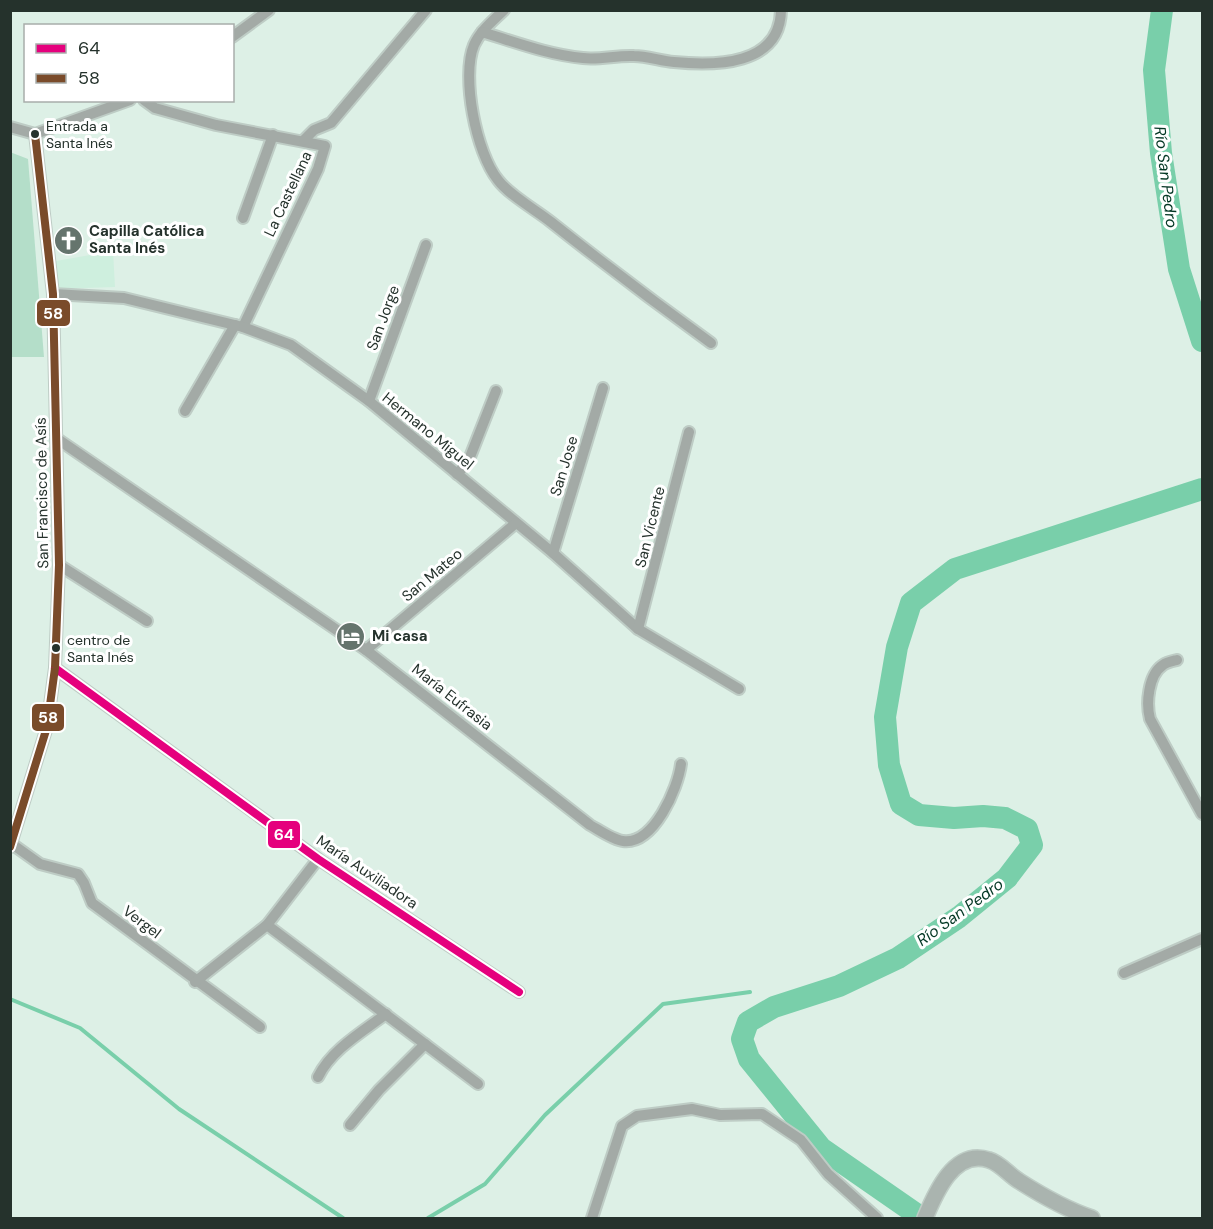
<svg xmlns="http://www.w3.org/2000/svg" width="1213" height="1229" viewBox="0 0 1213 1229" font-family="'DM Sans',sans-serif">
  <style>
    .built { fill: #ceefde }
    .green { fill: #b4dec9 }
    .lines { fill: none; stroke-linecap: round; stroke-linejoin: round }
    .stream { stroke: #79cfaa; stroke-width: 4 }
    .river { stroke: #79cfaa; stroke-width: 22 }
    .street-casing { stroke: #beccc5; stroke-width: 14 }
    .secondary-casing { stroke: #beccc5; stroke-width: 18 }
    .street { stroke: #a3aaa6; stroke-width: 10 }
    .secondary { stroke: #aab4af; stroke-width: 15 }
    .bus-1-casing { stroke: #fff; stroke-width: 12 }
    .bus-2-casing { stroke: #fff; stroke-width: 12 }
    .bus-1 { stroke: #e5007d; stroke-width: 8 }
    .bus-2 { stroke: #7a4b2a; stroke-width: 8 }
    .bus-dot { fill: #25322c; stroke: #fff; stroke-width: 2 }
    .labels { text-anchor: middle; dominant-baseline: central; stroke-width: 6; stroke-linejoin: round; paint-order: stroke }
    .bus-label { font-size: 14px; fill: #25322c; stroke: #fff; text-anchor: start }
    .street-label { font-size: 15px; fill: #25322c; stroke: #fff }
    .poi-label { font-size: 15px; font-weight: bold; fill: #25322c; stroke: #fff; text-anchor: start }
    .water-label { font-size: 16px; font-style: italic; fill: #033724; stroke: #fff }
    .line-badge { stroke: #fff; stroke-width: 2 }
    .badge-label { font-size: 16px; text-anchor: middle; font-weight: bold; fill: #fff }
  </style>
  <rect width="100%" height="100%" fill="#ddf0e6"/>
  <polygon class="built" points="113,251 115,287 56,289 56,261"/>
  <polygon class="green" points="10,152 28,159 44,357 11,357"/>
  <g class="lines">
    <g class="stream">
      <polyline points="10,999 80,1028 179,1109 343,1218"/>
      <polyline points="428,1218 485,1184 545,1115 663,1004 750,992"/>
    </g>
    <g class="river">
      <polyline points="1162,10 1154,70 1161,153 1179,269 1202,341"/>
      <polyline points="922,1218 821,1148 749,1059 742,1039 748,1022 774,1007 839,986 898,958 959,917 1007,878 1032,845 1027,829 1005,818 983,816 954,818 919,815 901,804 889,765 885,717 897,647 911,603 955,569 1202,489"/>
    </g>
    <defs>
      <g id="street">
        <path d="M504,10c-11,11 -24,21 -30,35 -13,31 2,108 24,135 11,15 38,30 53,42 53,42 106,82 160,121"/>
        <path d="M482,32c33,10 67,23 101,26 17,2 34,-3 51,-2 13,0 27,5 40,6 41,4 106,4 107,-52"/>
        <polyline points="232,37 269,10"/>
        <polyline points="144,100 155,108 216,125 325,146 318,169 243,327"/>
        <polyline points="10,127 35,134 130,100"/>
        <polyline points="304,140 314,130 331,123 426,10"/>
        <polyline points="243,218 273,135"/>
        <polyline points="53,294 124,298 243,327 291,345 369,401 553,553 638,629 739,689"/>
        <polyline points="369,401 426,245"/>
        <polyline points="185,411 235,325"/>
        <path d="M56,438l310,212 224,175c9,5 23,15 33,16 31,4 55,-53 58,-77"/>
        <polyline points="457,474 468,462 496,391"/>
        <polyline points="553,553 603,388"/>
        <polyline points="59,565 147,621"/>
        <polyline points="638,629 689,432"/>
        <polyline points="366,650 516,523"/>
        <path d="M1177,660c-4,1 -10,2 -14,5 -15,10 -17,39 -13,54l52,95"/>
        <polyline points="55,668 318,859 519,992"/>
        <polyline points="12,844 40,864 78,874 84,883 92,903 260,1027"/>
        <polyline points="10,847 47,727 55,668 59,565 53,294 35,134"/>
        <polyline points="267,925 478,1084"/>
        <polyline points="1124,973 1202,939"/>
        <polyline points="195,982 267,925 318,859"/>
        <path d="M318,1077c13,-27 44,-45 68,-63"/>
        <polyline points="350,1125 379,1090 425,1044"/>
        <polyline points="592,1218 622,1126 637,1116 692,1109 720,1115 762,1114 801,1140 828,1174 877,1218"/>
      </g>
      <path id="secondary" d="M925,1218c10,-24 29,-70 64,-58 11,3 20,15 30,21 22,14 49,29 73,37"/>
    </defs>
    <use href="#street" class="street-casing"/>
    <use href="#secondary" class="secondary-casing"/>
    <use href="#street" class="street"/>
    <use href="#secondary" class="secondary"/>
    <defs>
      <polyline id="bus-1" points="55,668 318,859 519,992"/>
      <polyline id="bus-2" points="10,847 47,727 55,668 59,565 53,294 35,134"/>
    </defs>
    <use href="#bus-1" class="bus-1-casing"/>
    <use href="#bus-2" class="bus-2-casing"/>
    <use href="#bus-1" class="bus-1"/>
    <use href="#bus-2" class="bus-2"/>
  </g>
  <defs>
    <symbol id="church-disc" viewBox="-11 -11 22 22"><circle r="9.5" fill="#65746d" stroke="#fff"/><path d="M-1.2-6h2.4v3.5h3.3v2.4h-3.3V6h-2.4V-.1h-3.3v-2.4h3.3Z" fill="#fff"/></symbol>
    <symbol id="hotel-disc" viewBox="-11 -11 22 22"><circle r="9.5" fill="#65746d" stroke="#fff"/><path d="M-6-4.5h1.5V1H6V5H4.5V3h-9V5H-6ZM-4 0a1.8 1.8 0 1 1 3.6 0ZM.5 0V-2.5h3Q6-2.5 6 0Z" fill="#fff"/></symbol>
  </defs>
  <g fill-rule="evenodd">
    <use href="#church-disc" x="52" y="224" width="33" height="33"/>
    <use href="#hotel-disc" x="334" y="620" width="33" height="33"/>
  </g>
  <g class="bus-dot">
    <circle cx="35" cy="134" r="5"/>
    <circle cx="56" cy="648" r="5"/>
  </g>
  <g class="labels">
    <g class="bus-label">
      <text x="46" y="126">Entrada a<tspan x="46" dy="17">Santa Inés</tspan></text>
      <text x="67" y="640">centro de<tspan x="67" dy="17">Santa Inés</tspan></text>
    </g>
    <g class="street-label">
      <text transform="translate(288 194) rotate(-65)">La Castellana</text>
      <text transform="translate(383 318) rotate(-70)">San Jorge</text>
      <text transform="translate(428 431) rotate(39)">Hermano Miguel</text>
      <text transform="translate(564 466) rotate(-73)">San Jose</text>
      <text transform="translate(42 493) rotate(-91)">San Francisco de Asís</text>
      <text transform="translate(650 527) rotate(-76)">San Vicente</text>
      <text transform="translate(432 575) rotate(-40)">San Mateo</text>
      <text transform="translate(452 697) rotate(38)">María Eufrasia</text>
      <text transform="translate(367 872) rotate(34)">María Auxiliadora</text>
      <text transform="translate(142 922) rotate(37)">Vergel</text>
    </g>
    <g class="poi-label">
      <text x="89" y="231">Capilla Católica<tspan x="89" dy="17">Santa Inés</tspan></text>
      <text x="372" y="636">Mi casa</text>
    </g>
    <g class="water-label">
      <text transform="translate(1166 177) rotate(83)">Río San Pedro</text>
      <text transform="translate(960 912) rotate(-36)">Río San Pedro</text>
    </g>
  </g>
  <g class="line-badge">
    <rect x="36" y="299" width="35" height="28" rx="6" fill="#7a4b2a"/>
    <rect x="31" y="703" width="34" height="29" rx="6" fill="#7a4b2a"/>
    <rect x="267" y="820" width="34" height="29" rx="6" fill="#e5007d"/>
  </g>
  <g class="badge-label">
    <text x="53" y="319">58</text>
    <text x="48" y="723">58</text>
    <text x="284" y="840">64</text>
  </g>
  <rect width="1213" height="1229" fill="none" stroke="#25322c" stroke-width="24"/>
  <rect x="24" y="24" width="210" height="78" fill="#ffffff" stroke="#a8adab" stroke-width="1.5"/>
  <rect x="36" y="44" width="30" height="9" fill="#e5007d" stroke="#a8adab" stroke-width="1.5"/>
  <text x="78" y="54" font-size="18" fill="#25322c">64</text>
  <rect x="36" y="74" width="30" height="9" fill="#7a4b2a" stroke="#a8adab" stroke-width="1.5"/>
  <text x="78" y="84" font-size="18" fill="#25322c">58</text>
</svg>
